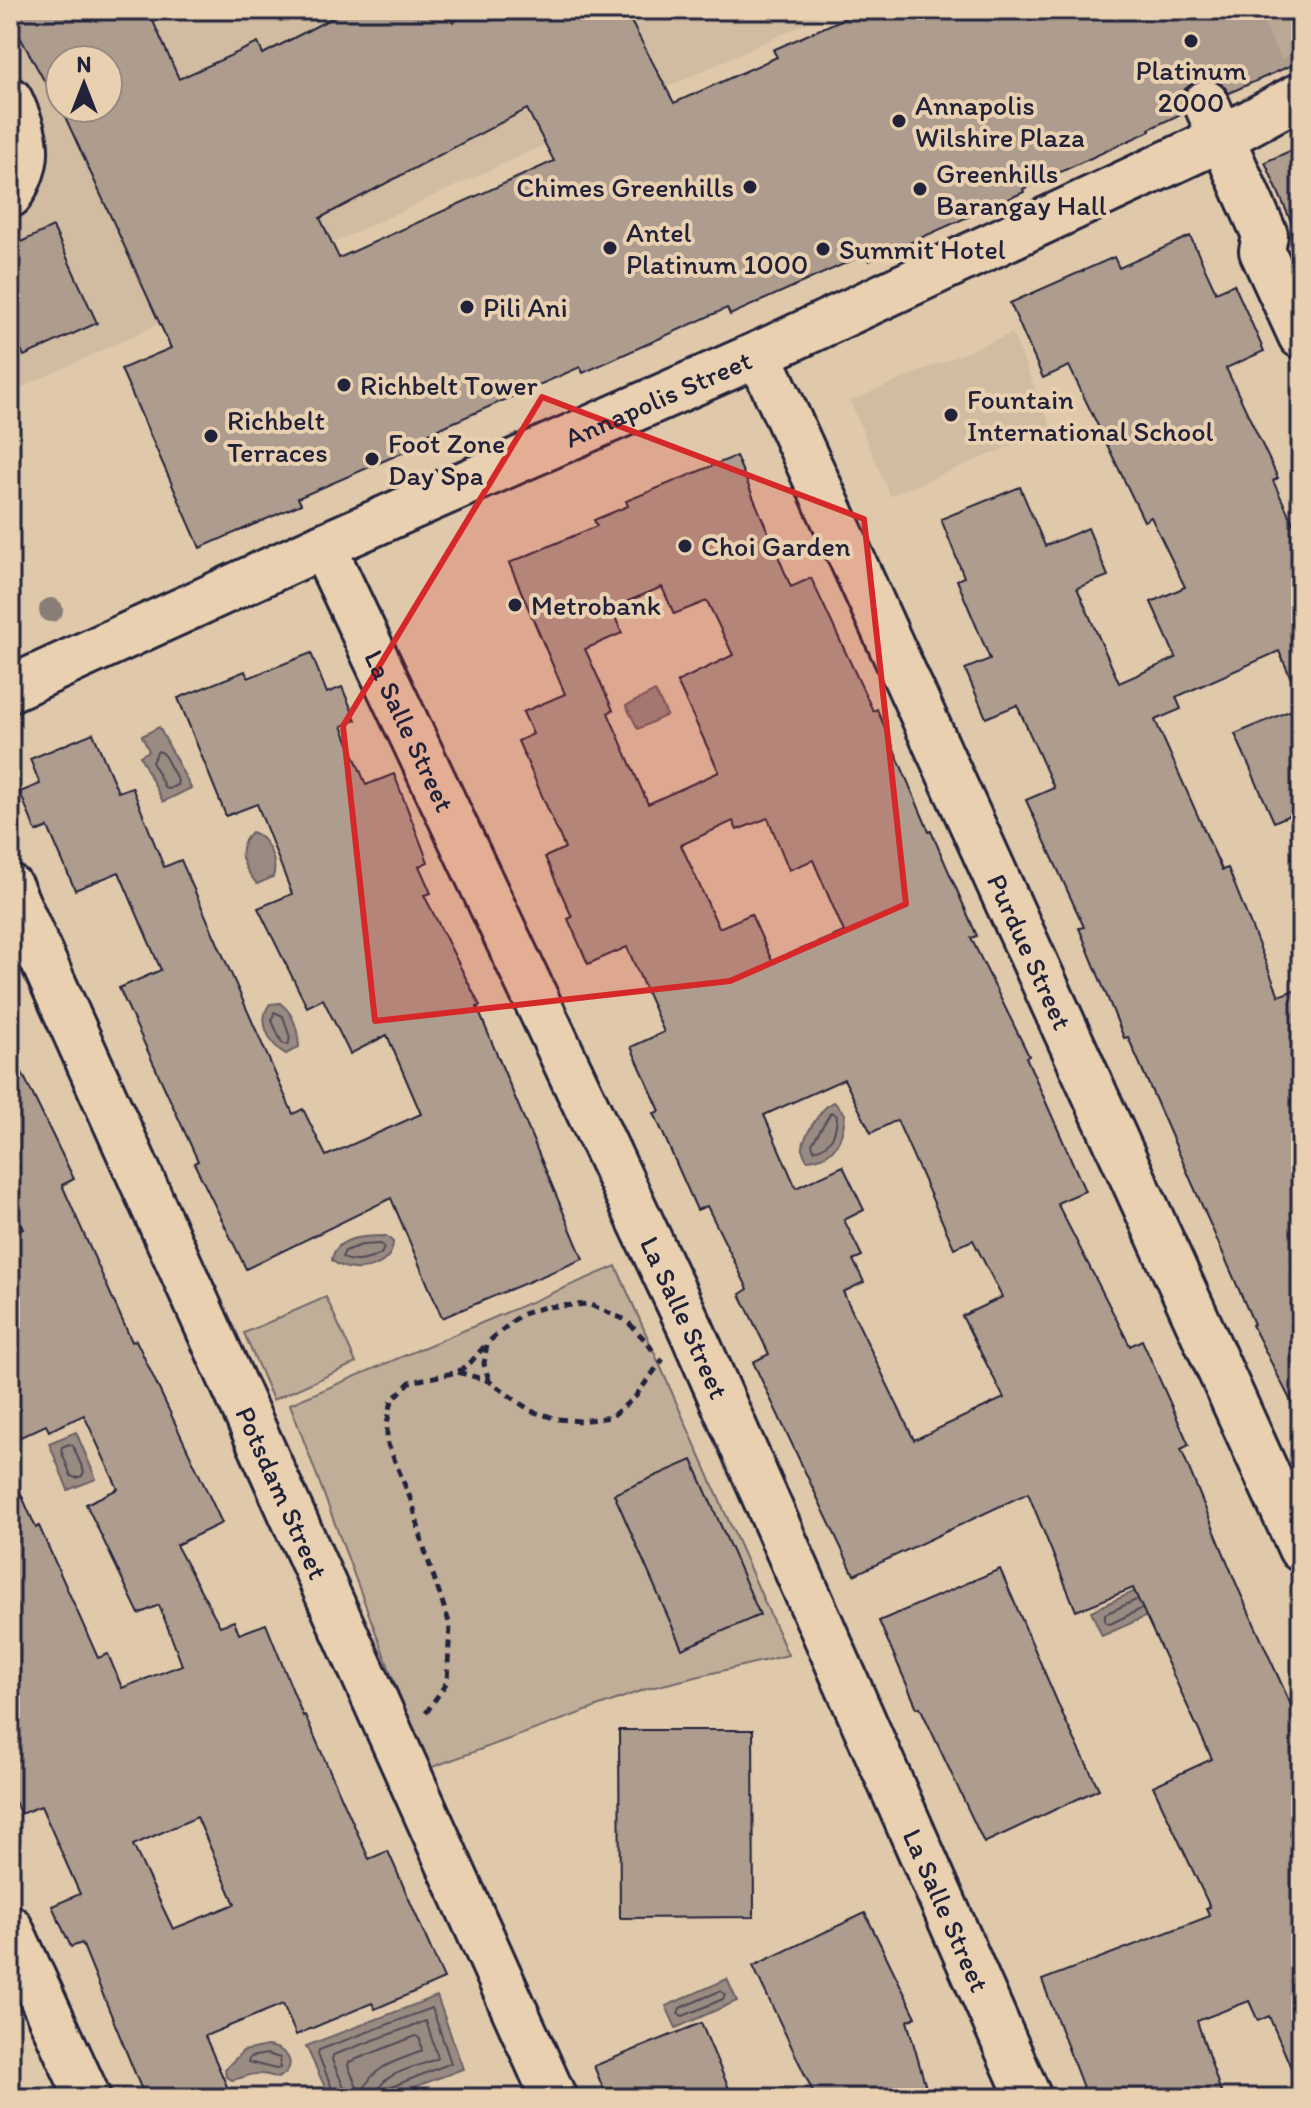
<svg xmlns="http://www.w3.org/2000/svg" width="1311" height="2108" viewBox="0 0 1311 2108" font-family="Itim,sans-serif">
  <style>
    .built { fill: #d1bca2; fill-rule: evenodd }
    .green { fill: #c0ae99; stroke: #71686a; stroke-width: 2 }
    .water { fill: #9a8b82; stroke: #6a6166; stroke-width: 2 }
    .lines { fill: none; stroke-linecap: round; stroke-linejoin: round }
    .shore { stroke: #524c57; stroke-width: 2 }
    .building { fill: #ae9d8e; stroke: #22223b; stroke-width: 2; fill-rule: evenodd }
    .minor-tunnel { stroke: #baa895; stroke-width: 44; stroke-dasharray: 44 22; stroke-linecap: butt }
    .minor-casing { stroke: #22223b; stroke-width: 50 }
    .path { stroke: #22223b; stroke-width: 5; stroke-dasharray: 8 6; stroke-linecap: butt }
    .minor { stroke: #e8d0b0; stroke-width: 44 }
    .tree { fill: #897d78 }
    .marked { fill: #d62828; fill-opacity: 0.2; stroke: #d62828; stroke-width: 6; stroke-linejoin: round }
    .poi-dot { fill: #22223b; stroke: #e8d0b0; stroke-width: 3 }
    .labels { text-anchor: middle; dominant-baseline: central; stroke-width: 8; stroke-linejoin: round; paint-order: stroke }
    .poi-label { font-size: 28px; fill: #22223b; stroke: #e8d0b0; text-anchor: start }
    .street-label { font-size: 28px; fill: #22223b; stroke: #e8d0b0 }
  </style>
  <rect width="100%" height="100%" fill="#e0c9ab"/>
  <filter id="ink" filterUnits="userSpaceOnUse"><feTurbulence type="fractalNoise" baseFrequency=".0125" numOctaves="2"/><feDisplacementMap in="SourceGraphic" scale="16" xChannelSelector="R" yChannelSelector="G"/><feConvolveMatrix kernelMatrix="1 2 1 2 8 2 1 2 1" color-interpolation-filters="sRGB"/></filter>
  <g filter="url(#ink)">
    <g class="built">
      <path d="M10,10h824l-824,383zM60,60h48v48h-48z"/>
      <polygon points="1012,333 1052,429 890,496 850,401"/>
    </g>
    <g class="green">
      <polygon points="616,1266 788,1655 646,1689 427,1769 290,1404"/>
      <polygon points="326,1297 356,1363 273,1400 244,1333"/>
    </g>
    <g class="water">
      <polygon points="655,691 667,715 638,729 626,706"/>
      <polygon points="159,727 191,788 163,802 140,756 149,751 142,736"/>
      <path d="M252,832c16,6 26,30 21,45l-16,7c-14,-17 -24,-35 -5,-52z"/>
      <path d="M280,1003c14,10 18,27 19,44l-13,7c-17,-9 -29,-34 -16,-50z"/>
      <path d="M834,1102l11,12c-2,25 -9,44 -38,46 -3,-6 -5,-7 -4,-13 1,-12 20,-42 31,-45z"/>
      <path d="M386,1236l7,6c0,28 -44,35 -61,18 3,-24 34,-24 54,-24z"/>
      <polygon points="76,1432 96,1479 68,1490 49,1443"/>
      <polygon points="1142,1588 1154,1613 1102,1636 1091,1611"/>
      <polygon points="727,1979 737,2001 676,2028 666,2006"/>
      <polygon points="437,1996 463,2069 385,2098 330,2098 306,2046"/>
      <path d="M267,2046c21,2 33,21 11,32 -25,-8 -23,-3 -46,2l-6,-3 -1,-8 18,-18z"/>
    </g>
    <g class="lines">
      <g class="shore">
        <polygon points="158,751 163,753 178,781 177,785 169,789 165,788 152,762"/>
        <polygon points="274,1012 283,1016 290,1038 288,1045 282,1043 272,1021"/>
        <path d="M831,1112l6,4c-1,17 -5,30 -23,34l-2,-6z"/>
        <path d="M381,1244l3,4 -3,6c-12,6 -27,11 -39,3l3,-6 17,-6z"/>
        <polygon points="69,1444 73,1446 84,1472 82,1476 76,1478 71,1476 61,1450 62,1447"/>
        <polyline points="1136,1600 1105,1614 1105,1622 1110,1624 1141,1609"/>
        <polygon points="720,1991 725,1994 723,1999 683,2016 678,2014 680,2008"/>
        <path d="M416,2036l4,3 2,12c-23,10 -47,13 -58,38h-6l-10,-23 1,-4z"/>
        <polygon points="267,2054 280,2058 280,2068 276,2069 248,2062 250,2057"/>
        <polyline points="336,2098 318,2054 319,2050 432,2008 451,2063 391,2087 386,2098"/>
        <path d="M346,2098l-1,-9 -13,-29 1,-5 93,-34 12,37c-19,10 -60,13 -62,40"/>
      </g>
    </g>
    <g class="building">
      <path d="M10,10h138l31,69 79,-36 5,11 84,-44h99l7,12 23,-12h149l49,93 103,-46 -4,-7 90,-40h438v51l-72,32 -9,-11 -12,-4 -11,2 -12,9 -4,12 2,12 -34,16 1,2 -127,58 1,3 -155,69 -3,-7 -136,61 -3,-7 -144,65 -3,-6 -158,69 3,7 -127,55 3,6 -101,44 -79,-179 50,-21 -110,-240h47v-48h-48v46l-12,-26 -3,2 -35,-63zM527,109l27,52 -215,97 -19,-40z"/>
      <polygon points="1301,146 1301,244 1265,162"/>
      <polygon points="53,227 97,323 24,356 10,326 10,247"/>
      <polygon points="1190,236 1216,292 1234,284 1264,351 1226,368 1278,478 1273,481 1301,540 1301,701 1279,651 1176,697 1181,709 1155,720 1222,870 1228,868 1279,996 1294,990 1301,1006 1301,1421 1252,1325 1254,1324 1128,1037 1124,1038 1079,928 1084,927 1026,800 1054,788 1017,705 986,718 965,669 990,659 957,580 964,577 941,519 1020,487 1045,546 1088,528 1108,576 1077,588 1119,683 1176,658 1151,602 1185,587 1151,517 1144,521 1069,366 1043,378 1010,303 1114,257 1119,268"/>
      <path d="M736,456l55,131 20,-9 62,133 4,-2 52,123 2,-1 46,105 -6,2 58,118 -3,1 59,134 -28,12 73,143 12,-6 47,105 -8,4 57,139 63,139v364l-32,-75 -11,5 -9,-20 -52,20 26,77h-136l-45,-118 168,-64 -4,-8 4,-1 -57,-121 59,-27 -79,-171 -57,23 -48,-118 -174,82 -101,-213 16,-8 -29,-60 8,-5 -41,-83 -10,4 -43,-97 6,-2 -29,-64 33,-15 -37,-85 -39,17 -20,-45 4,-2 -27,-60 20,-9 -47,-107 15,-7 -10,-22 42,-18 -56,-131 88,-37 -3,-6 34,-14 -2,-5zM662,587l12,27 33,-13 26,54 -56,27 42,90 -71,32 -40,-91 5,-3 -28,-61 37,-16 -11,-25zM768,818l21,52 24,-10 31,72 -72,29 -21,-47 -32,14 -38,-83 52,-24 4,9zM844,1079l27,54 26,-13 57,128 19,-8 29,57 -40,19 42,82 -90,42 -71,-148 21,-10 -11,-22 9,-4 -18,-36 20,-10 -21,-44 -47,22 -32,-73z"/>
      <polygon points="311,653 327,693 342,687 356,720 342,726 366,785 394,774 428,862 419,866 431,893 424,895 480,1006 477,1007 583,1259 442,1318 391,1198 246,1269 194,1163 198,1161 119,988 161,970 119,872 75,890 48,827 36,832 20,792 40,784 30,759 93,733 118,792 132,787 164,867 181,860 293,1114 303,1109 326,1156 421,1114 387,1035 350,1054 323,999 307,1007 258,908 292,894 257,804 226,816 178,698 245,671 248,678"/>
      <polygon points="1301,706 1301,810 1274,822 1235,734"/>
      <path d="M10,1048l64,131 -12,6 70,157 4,-2 86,183 -46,22 44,81 14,-5 5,13 27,-10 37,92 2,-1 64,144 19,-8 56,128 -69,30 -3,-6 -76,32 -13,-31 -78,32 27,62h-87l-63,-155 -11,4 -19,-41 28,-12 -39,-88 -21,8 -10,-26v-319l26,59 3,-2 59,132 10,-4 14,34 60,-23 -23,-60 -20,9 -53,-110 32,-15 -34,-74 -35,16 -3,-6 -36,17v-207l13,-6 -13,-28zM197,1817l38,87 -62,25 -40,-84z"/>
      <polygon points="692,1460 760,1615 682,1649 614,1494"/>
      <polygon points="1000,1569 1066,1722 1099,1789 984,1843 920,1707 917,1708 879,1621"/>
      <polygon points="619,1730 753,1730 754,1917 620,1918"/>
      <polygon points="865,1913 916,2017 907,2021 929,2098 816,2098 753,1966"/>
      <polygon points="701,2023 733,2098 607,2098 594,2066"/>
    </g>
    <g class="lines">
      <polyline class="minor-tunnel" points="1282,10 1301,50"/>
      <defs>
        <g id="minor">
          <path d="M10,100c17,38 23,59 0,95"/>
          <polyline points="1206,103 1265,235 1262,251 1301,336"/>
          <path id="s1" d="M759,354l542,1195"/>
          <path id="s2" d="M323,546l368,783 338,769"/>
          <path id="s3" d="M10,689l313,-143 436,-192 461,-215 81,-44"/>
          <path id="s4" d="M10,887l544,1211"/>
          <polyline points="10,1928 88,2098"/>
        </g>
      </defs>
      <use href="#minor" class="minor-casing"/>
      <g class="path">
        <polyline points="458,1372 489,1381 531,1411 558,1419 580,1421 611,1417 635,1397 663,1359"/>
        <polyline points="489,1380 484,1364 487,1343 520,1315 545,1307 588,1304 626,1320 646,1341 656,1355"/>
        <polyline points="426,1713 447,1682 450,1625 422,1542 413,1505 387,1442 387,1424 392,1400 410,1382 458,1372 471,1362 487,1343"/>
      </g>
      <use href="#minor" class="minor"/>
    </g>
    <circle class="tree" cx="51" cy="610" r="12"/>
  </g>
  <path class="marked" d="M542,397l322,122 42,385 -176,77 -355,40 -32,-295z"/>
  <g class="poi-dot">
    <circle cx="1191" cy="41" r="8"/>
    <circle cx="899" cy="121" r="8"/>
    <circle cx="750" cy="187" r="8"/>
    <circle cx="920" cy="189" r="8"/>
    <circle cx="610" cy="248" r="8"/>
    <circle cx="823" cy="249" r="8"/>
    <circle cx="467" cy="307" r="8"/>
    <circle cx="344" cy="385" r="8"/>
    <circle cx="951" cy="415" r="8"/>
    <circle cx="211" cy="436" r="8"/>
    <circle cx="372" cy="459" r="8"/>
    <circle cx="685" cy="546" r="8"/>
    <circle cx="515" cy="605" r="8"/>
  </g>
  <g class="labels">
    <g class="poi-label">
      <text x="1191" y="70" text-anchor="middle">Platinum<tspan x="1191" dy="32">2000</tspan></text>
      <text x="915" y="105">Annapolis<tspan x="915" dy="32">Wilshire Plaza</tspan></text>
      <text x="936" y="173">Greenhills<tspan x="936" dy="32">Barangay Hall</tspan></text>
      <text x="734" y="187" text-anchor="end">Chimes Greenhills</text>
      <text x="626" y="232">Antel<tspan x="626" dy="32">Platinum 1000</tspan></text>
      <text x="839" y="249">Summit Hotel</text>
      <text x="483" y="307">Pili Ani</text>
      <text x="360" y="385">Richbelt Tower</text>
      <text x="967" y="399">Fountain<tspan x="967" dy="32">International School</tspan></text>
      <text x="227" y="420">Richbelt<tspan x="227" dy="32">Terraces</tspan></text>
      <text x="388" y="443">Foot Zone<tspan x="388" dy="32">Day Spa</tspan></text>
      <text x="701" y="546">Choi Garden</text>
      <text x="531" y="605">Metrobank</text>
    </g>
    <g class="street-label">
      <text stroke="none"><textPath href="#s3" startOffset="710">Annapolis Street</textPath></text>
      <text stroke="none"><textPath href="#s2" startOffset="204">La Salle Street</textPath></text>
      <text stroke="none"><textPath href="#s1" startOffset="656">Purdue Street</textPath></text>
      <text stroke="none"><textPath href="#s2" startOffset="852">La Salle Street</textPath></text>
      <text stroke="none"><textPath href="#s4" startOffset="664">Potsdam Street</textPath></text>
      <text stroke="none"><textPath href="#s2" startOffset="1500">La Salle Street</textPath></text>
    </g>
  </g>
  <rect width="1311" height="2108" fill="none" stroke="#e8d0b0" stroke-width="40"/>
  <rect x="20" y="20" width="1271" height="2068" fill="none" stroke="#22223b" stroke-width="3" filter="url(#ink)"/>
  <g transform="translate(84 84)"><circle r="38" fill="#e8d0b0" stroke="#998a81" stroke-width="2"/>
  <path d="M0-6L14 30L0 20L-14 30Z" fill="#22223b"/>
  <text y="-12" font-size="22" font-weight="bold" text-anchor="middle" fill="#22223b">N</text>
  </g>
</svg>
